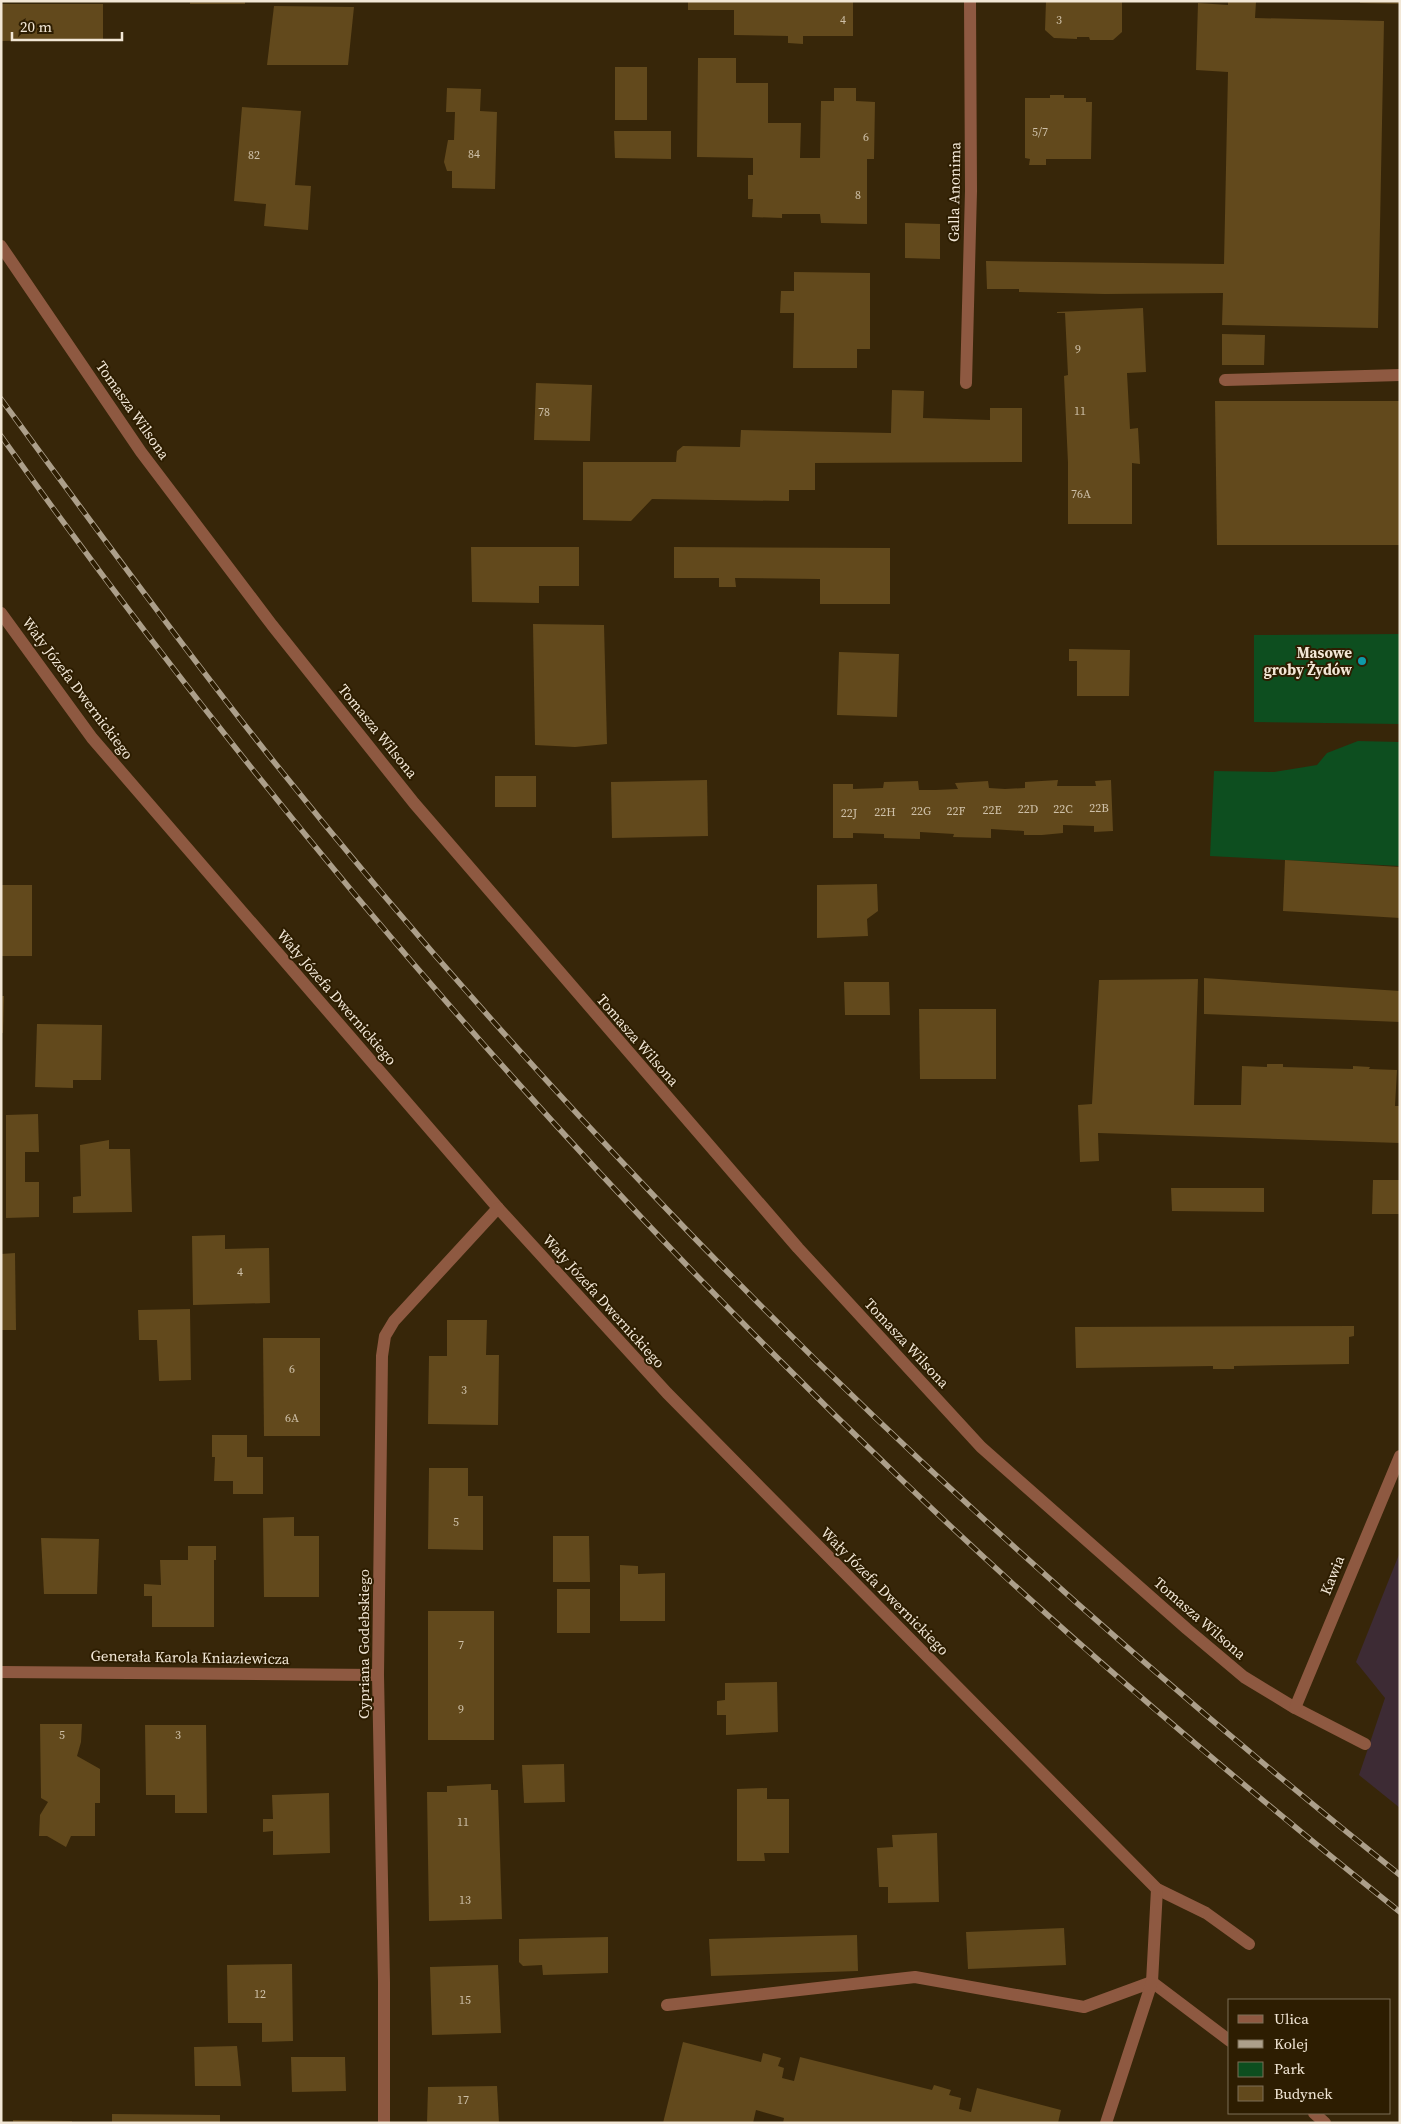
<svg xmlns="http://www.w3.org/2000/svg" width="1401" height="2124" viewBox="0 0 1401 2124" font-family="'Source Serif 4',serif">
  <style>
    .industrial { fill: #3d2b34 }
    .green { fill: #0d4e1f }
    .building { fill: #62491c }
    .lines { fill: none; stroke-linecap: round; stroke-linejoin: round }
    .service { stroke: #8e5941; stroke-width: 12 }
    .minor { stroke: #8e5941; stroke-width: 12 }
    .rail-casing { stroke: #ac9f8a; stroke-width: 5.5 }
    .rail { stroke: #2d1d01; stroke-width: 4; stroke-dasharray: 11; stroke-linecap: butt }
    .culture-dot { fill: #0f9aa8; stroke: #2d1d01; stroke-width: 2 }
    .labels { text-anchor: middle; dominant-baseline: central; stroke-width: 4; stroke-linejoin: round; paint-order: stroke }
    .number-label { font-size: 12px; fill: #cec0a8 }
    .street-label { font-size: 15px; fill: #f2e7d6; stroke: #2d1d01 }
    .poi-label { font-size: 15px; font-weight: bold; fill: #f2e7d6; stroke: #2d1d01; text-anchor: end }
  </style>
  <rect width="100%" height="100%" fill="#372609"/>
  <polygon class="industrial" points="1400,1552 1400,1808 1359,1775 1385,1698 1356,1662"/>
  <g class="green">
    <polygon points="1400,634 1400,724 1254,722 1254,635"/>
    <polygon points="1358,741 1400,742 1400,866 1210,856 1214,771 1274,772 1317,765 1327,753"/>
  </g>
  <g class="building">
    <rect x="190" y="1" width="55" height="3"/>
    <polygon points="688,1 853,1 853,36 803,36 803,44 788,43 788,36 734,35 734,10 688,10"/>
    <polygon points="1046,1 1122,1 1122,32 1113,40 1090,40 1089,37 1077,37 1077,39 1054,38 1045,30"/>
    <polygon points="1228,1 1256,2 1255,18 1384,21 1378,328 1222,325 1223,293 1105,294 1019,292 1019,289 987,289 986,261 1224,264 1228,72 1196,70 1198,3 1228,5"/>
    <polygon points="1360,1 1400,1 1400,4 1360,3"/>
    <polygon points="1,4 103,4 103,39 1,41"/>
    <polygon points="274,6 354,7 348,65 267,65"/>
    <polygon points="698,58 736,58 736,83 768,83 768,123 801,123 800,158 820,158 821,101 834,101 834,88 856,88 856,101 875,102 874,159 867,159 867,224 821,223 820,214 782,214 782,218 752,217 753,199 748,199 748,175 753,175 753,158 697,157"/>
    <rect x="615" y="67" width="32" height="53"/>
    <polygon points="447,88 481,89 480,111 497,112 495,189 452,188 452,171 447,171 444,162 448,140 454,140 455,112 446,112"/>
    <polygon points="1050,95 1064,95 1064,98 1086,98 1086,102 1092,102 1091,159 1046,159 1046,165 1029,165 1030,159 1025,158 1025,98 1050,98"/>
    <polygon points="242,107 301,111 295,185 311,186 308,230 264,226 266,204 234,201"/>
    <polygon points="614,131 671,131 671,159 615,158"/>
    <polygon points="905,223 940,224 940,259 905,258"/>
    <polygon points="794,272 870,273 870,349 857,349 857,368 793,368 794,313 780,313 781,291 794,291"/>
    <polygon points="1143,308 1146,372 1127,373 1130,429 1138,428 1140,464 1132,463 1132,524 1068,524 1068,463 1064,376 1068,375 1065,313 1057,313 1057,312"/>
    <polygon points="1222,334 1265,335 1264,365 1222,365"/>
    <polygon points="536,383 592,385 590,441 534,440"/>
    <polygon points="892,390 924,391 923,418 990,420 990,408 1022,408 1022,462 815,463 815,490 789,490 789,501 652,499 631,521 583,520 583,462 676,462 677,451 683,446 740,447 741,430 891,433"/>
    <polygon points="1215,401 1400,401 1400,545 1217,545"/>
    <polygon points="471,547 579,547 579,586 539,586 539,603 472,602"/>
    <polygon points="674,547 890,548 890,604 820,604 820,579 735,578 736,587 719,587 719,578 674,578"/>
    <polygon points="533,624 604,625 607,744 575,747 535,745"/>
    <polygon points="1069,649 1130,650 1129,696 1077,696 1077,661 1069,661"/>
    <polygon points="839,652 899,654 897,717 837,715"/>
    <rect x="495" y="776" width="41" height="31"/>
    <polygon points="707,780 708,836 612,838 611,782"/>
    <polygon points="1058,780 1057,786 1096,786 1095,781 1111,780 1113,831 1094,832 1094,826 1063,825 1063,833 1042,835 1024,835 1024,831 991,829 991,838 953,837 954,834 920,832 920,839 884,838 884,834 853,833 853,838 833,838 833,784 853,784 853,789 883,788 884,782 918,781 919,790 935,790 958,789 955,783 988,781 989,788 1005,789 1025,788 1025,782"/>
    <polygon points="1285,860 1400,867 1400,918 1283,911"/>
    <polygon points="877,884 878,911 867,919 868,936 817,938 817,885"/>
    <rect x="1" y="885" width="31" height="71"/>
    <polygon points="1204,978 1400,991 1400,1022 1204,1014"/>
    <polygon points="1198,979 1194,1105 1241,1105 1242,1066 1267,1067 1267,1064 1283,1064 1283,1067 1353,1069 1353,1066 1370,1067 1369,1069 1397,1070 1395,1106 1400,1106 1400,1143 1098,1133 1099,1161 1080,1162 1078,1105 1092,1104 1099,980"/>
    <polygon points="844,982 889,982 890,1015 845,1015"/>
    <polygon points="1,996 4,996 3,1033 1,1033"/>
    <polygon points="919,1009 996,1009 996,1079 920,1079"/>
    <polygon points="37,1024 102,1025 101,1080 73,1080 73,1088 35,1087"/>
    <polygon points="38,1114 39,1152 25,1152 25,1182 39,1182 39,1217 6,1218 6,1115"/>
    <polygon points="109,1140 109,1149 130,1149 132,1212 73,1213 73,1197 81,1196 80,1145"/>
    <polygon points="1373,1180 1400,1180 1400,1214 1372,1214"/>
    <polygon points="1171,1188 1264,1188 1264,1212 1172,1211"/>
    <polygon points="225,1235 225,1249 269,1248 270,1303 193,1305 192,1236"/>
    <polygon points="15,1253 16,1330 1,1330 1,1254"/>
    <polygon points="190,1309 191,1380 159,1381 157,1340 139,1340 138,1310"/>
    <polygon points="447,1320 487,1320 486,1355 499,1355 498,1425 428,1424 429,1356 447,1356"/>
    <polygon points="1354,1326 1354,1336 1349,1337 1349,1364 1234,1366 1234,1369 1213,1369 1213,1366 1076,1368 1075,1327"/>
    <polygon points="263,1338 320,1338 320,1436 264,1436"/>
    <polygon points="212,1435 247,1435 247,1457 263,1457 263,1494 233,1494 233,1481 214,1481 215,1457 212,1457"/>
    <polygon points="429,1468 468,1468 468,1496 483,1496 483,1550 428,1549"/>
    <polygon points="294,1517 294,1536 319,1536 319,1597 264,1597 263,1518"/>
    <polygon points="553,1536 589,1536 590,1582 553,1582"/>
    <polygon points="41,1538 99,1539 97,1594 44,1594"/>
    <polygon points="188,1546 216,1546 216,1560 214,1560 214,1627 152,1627 152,1596 144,1596 144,1584 161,1585 160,1560 188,1560"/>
    <polygon points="620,1565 638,1566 638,1574 665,1573 665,1621 620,1621"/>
    <rect x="557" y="1589" width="33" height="44"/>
    <rect x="428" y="1611" width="66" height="129"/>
    <polygon points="777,1682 778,1732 726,1735 726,1715 717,1715 717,1701 725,1700 725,1683"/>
    <polygon points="40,1724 82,1724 81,1742 77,1756 100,1769 100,1803 95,1803 95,1836 71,1836 66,1847 47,1836 39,1836 40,1815 48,1802 41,1798"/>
    <polygon points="145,1725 206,1725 207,1813 175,1813 175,1795 146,1795"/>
    <polygon points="564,1764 565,1802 524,1803 522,1765"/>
    <polygon points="491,1784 491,1790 498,1790 502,1919 429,1921 427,1792 447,1792 447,1786"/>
    <polygon points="767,1788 767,1799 789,1799 789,1853 764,1853 765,1861 737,1861 737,1789"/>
    <polygon points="329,1793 330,1853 273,1855 273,1831 263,1832 263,1819 273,1819 272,1795"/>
    <polygon points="937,1833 939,1902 888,1903 888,1887 879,1887 877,1848 893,1847 892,1835"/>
    <polygon points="1064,1928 1066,1965 968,1969 966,1932"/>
    <polygon points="857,1935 858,1971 711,1976 709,1939"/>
    <polygon points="608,1937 608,1973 543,1975 542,1965 523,1966 519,1962 519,1939"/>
    <polygon points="292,1964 293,2041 262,2042 262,2023 228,2023 227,1965"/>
    <polygon points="498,1965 501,2033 432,2035 430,1967"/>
    <polygon points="683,2042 761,2062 763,2053 781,2058 778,2066 784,2068 782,2078 794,2081 800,2057 932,2090 934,2085 951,2090 949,2095 961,2098 959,2109 971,2112 977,2088 1061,2110 1058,2123 783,2123 784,2118 756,2110 753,2123 663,2123"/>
    <polygon points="237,2046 241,2086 195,2086 194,2047"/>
    <polygon points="291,2057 345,2057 346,2091 292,2092"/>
    <polygon points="497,2086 499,2123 427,2123 428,2087"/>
    <polygon points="112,2114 220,2115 220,2123 112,2123"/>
    <polygon points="13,2120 72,2121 72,2123 13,2123"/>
  </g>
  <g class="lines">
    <g class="service">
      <polyline points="1225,380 1400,375"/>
      <polyline points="667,2005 915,1977 1084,2007 1152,1982 1230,2041"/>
      <polyline points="1314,2113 1325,2123"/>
    </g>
    <g class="minor">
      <polyline points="1,246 141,452 272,625 414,803 798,1248 981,1447 1187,1629 1244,1677 1295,1708 1365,1744"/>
      <polyline points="966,383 971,191 970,1"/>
      <polyline points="1,613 92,738 498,1208 667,1393 1157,1889 1206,1913 1249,1944"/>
      <polyline points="1,1672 378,1675"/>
      <polyline points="1295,1708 1400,1456"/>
      <polyline points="384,2123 384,1982 378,1675 382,1356 385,1336 394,1321 498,1208"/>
      <polyline points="1106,2123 1152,1982 1157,1889"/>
    </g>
    <defs>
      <g id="rail">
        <path d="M1,399c79,108 157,215 239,320 131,167 271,327 417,480 231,243 481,466 743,676"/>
        <path d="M1,436c268,376 569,727 903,1046 158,152 325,293 496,430"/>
      </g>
    </defs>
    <use href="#rail" class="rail-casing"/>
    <use href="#rail" class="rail"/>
  </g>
  <circle class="culture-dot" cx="1362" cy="661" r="5"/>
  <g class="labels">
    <g class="number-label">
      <text x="843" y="20">4</text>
      <text x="1059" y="20">3</text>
      <text x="1040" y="132">5/7</text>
      <text x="866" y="137">6</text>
      <text x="474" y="154">84</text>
      <text x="254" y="155">82</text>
      <text x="858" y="195">8</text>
      <text x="1078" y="349">9</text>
      <text x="1080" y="411">11</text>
      <text x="544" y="412">78</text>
      <text x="1081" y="494">76A</text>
      <text x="1099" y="808">22B</text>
      <text x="1028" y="809">22D</text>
      <text x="1063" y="809">22C</text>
      <text x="992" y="810">22E</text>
      <text x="921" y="811">22G</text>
      <text x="956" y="811">22F</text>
      <text x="885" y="812">22H</text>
      <text x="849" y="813">22J</text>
      <text x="240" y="1272">4</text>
      <text x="292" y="1369">6</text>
      <text x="464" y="1390">3</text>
      <text x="292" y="1418">6A</text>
      <text x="456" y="1522">5</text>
      <text x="461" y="1645">7</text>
      <text x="461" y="1709">9</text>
      <text x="62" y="1735">5</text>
      <text x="178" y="1735">3</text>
      <text x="463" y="1822">11</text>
      <text x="465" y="1900">13</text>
      <text x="260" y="1994">12</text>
      <text x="465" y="2000">15</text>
      <text x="463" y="2100">17</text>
    </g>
    <g class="street-label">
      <text transform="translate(954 192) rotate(-89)">Galla Anonima</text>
      <text transform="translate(133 410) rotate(55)">Tomasza Wilsona</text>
      <text transform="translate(78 688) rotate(53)">Wały Józefa Dwernickiego</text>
      <text transform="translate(378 731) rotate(51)">Tomasza Wilsona</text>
      <text transform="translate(337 997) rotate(49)">Wały Józefa Dwernickiego</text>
      <text transform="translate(638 1040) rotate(49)">Tomasza Wilsona</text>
      <text transform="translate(604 1301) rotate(48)">Wały Józefa Dwernickiego</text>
      <text transform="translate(907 1343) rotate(47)">Tomasza Wilsona</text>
      <text transform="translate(1332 1575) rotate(-68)">Kawia</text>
      <text transform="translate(885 1591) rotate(45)">Wały Józefa Dwernickiego</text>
      <text transform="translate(1200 1618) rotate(41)">Tomasza Wilsona</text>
      <text transform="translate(363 1644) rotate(-90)">Cypriana Godebskiego</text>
      <text transform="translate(190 1657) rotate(1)">Generała Karola Kniaziewicza</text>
    </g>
    <g class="poi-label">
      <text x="1352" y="652">Masowe<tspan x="1352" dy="17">groby Żydów</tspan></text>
    </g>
  </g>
  <rect width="1401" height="2124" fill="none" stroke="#f2e7d6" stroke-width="5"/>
  <rect x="1228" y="1999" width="162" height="115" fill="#2d1d01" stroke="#7c6e56"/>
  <rect x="1238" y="2015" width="25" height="8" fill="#8e5941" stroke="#7c6e56"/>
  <text x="1274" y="2024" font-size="15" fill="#f2e7d6">Ulica</text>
  <rect x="1238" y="2040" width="25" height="8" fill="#ac9f8a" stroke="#7c6e56"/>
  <text x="1274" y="2049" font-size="15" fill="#f2e7d6">Kolej</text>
  <rect x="1238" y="2062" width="25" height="15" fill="#0d4e1f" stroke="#7c6e56"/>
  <text x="1274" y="2074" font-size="15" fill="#f2e7d6">Park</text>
  <rect x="1238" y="2086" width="25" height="15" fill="#62491c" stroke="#7c6e56"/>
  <text x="1274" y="2099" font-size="15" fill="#f2e7d6">Budynek</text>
  <path d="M12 32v8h110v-8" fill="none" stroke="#f2e7d6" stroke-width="2.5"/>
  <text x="20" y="32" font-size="15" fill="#f2e7d6" stroke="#2d1d01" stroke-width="4" paint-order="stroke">20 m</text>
</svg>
